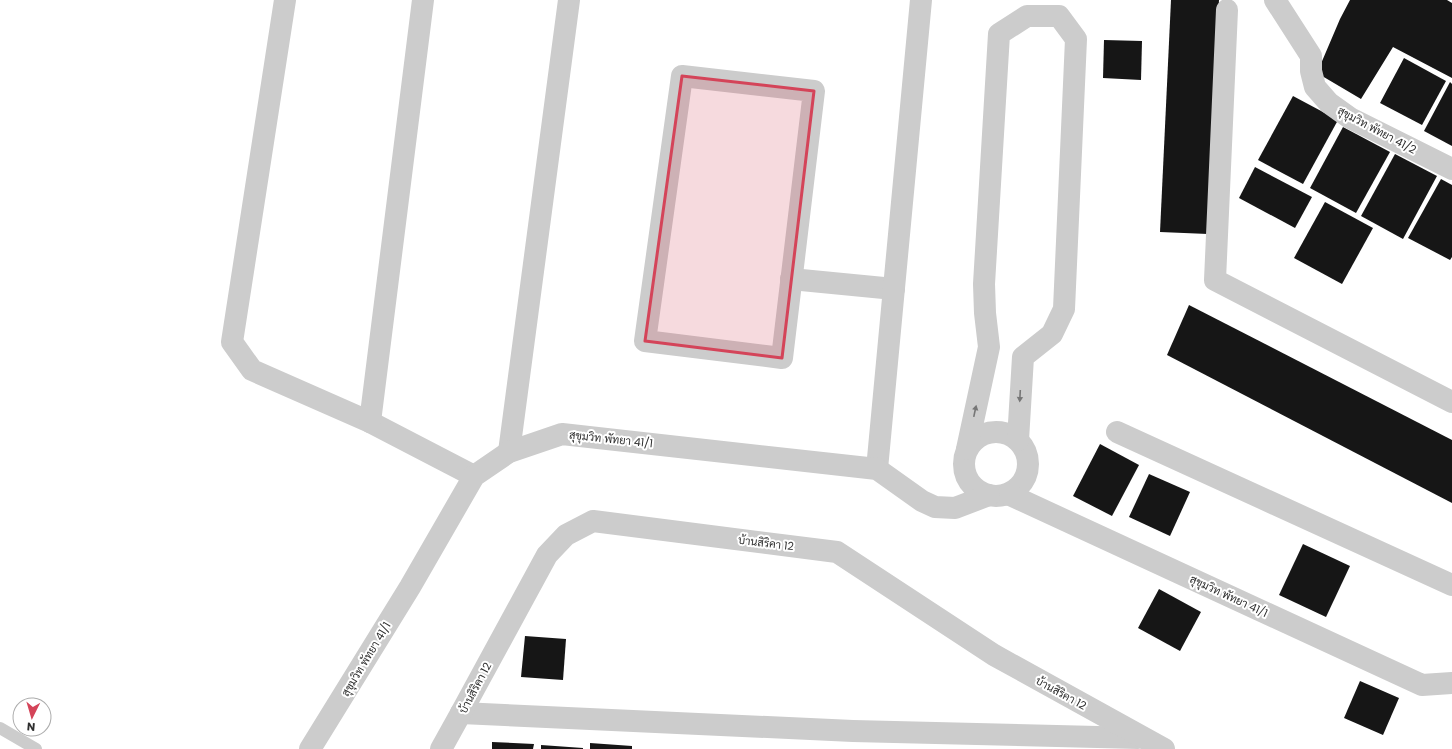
<svg xmlns="http://www.w3.org/2000/svg" width="1452" height="749" viewBox="0 0 1452 749" font-family="Poppins,Sarabun,sans-serif">
  <style>
    .building { fill: #161616 }
    .lines { fill: none; stroke-linecap: round; stroke-linejoin: round }
    .service { stroke: #ccc; stroke-width: 12 }
    .minor { stroke: #ccc; stroke-width: 22 }
    .oneway { fill: #767676 }
    .marked { fill: #d44459; fill-opacity: 0.2; stroke: #d44459; stroke-width: 3; stroke-linejoin: round }
    .labels { text-anchor: middle; dominant-baseline: central; stroke-width: 4; stroke-linejoin: round; paint-order: stroke }
    .street-label { font-size: 11px; fill: #2f2f2f; stroke: #fff }
  </style>
  <rect width="100%" height="100%" fill="#fff"/>
  <g class="building">
    <polygon points="1171,0 1219,0 1208,234 1160,232"/>
    <polygon points="1350,0 1447,0 1452,3 1452,78 1393,47 1361,99 1317,73 1340,19"/>
    <polygon points="1104,40 1142,41 1141,80 1103,78"/>
    <polygon points="1404,58 1446,81 1422,125 1380,103"/>
    <polygon points="1450,82 1452,84 1452,146 1424,131"/>
    <polygon points="1293,96 1338,120 1303,184 1258,160"/>
    <polygon points="1343,127 1390,152 1356,213 1310,188"/>
    <polygon points="1395,154 1437,176 1403,239 1361,216"/>
    <polygon points="1255,167 1312,197 1295,228 1239,198"/>
    <polygon points="1441,179 1452,185 1452,257 1450,260 1408,238"/>
    <polygon points="1325,202 1373,228 1342,284 1294,258"/>
    <polygon points="1189,305 1452,440 1452,503 1167,355"/>
    <polygon points="1100,444 1139,465 1112,516 1073,496"/>
    <polygon points="1149,474 1190,492 1170,536 1129,517"/>
    <polygon points="1303,544 1350,566 1326,617 1279,595"/>
    <polygon points="1159,589 1201,612 1180,651 1138,628"/>
    <polygon points="525,636 566,639 563,680 521,677"/>
    <polygon points="1360,681 1399,698 1383,735 1344,718"/>
    <polygon points="492,742 534,744 533,749 492,749"/>
    <polygon points="590,743 632,746 632,749 590,749"/>
    <polygon points="541,745 583,748 583,749 541,749"/>
  </g>
  <g class="lines">
    <polyline class="service" points="0,728 36,749"/>
    <g class="minor">
      <polyline points="285,0 232,342 252,370 370,422 474,476"/>
      <polyline points="1275,0 1311,56 1311,71 1315,87 1329,103 1350,118 1452,169"/>
      <polyline points="1227,10 1215,280 1452,402"/>
      <polygon points="682,76 814,91 782,358 645,341"/>
      <polyline points="791,279 894,289"/>
      <polyline points="370,422 423,0"/>
      <polyline points="1117,432 1452,585"/>
      <circle cx="996" cy="464" r="32"/>
      <polyline points="967,449 989,347 985,313 984,284 999,34 1027,16 1059,16 1076,39 1064,309 1052,334 1023,357 1018,440"/>
      <polyline points="509,452 569,0"/>
      <polyline points="877,469 921,0"/>
      <polyline points="1008,494 1422,685 1452,683"/>
      <polyline points="461,713 853,731 1138,738"/>
      <polyline points="310,749 410,587 474,476 509,452 562,434 877,469 922,501 935,507 955,508 989,495"/>
      <polyline points="441,749 461,713 547,555 566,535 593,521 837,552 994,655 1164,749"/>
    </g>
  </g>
  <defs><path id="oneway-solid" d="M-6-.8H1V-3.2L6.5 0L1 3.2V.8H-6Z"/></defs>
  <g class="oneway">
    <use href="#oneway-solid" transform="translate(1020 396) rotate(93)"/>
    <use href="#oneway-solid" transform="translate(975 411) rotate(-78)"/>
  </g>
  <path class="marked" d="M682,76l132,15 -32,267 -137,-17z"/>
  <g class="labels">
    <g class="street-label">
      <text transform="translate(1377 130) rotate(28)">สุขุมวิท พัทยา 41/2</text>
      <text transform="translate(611 439) rotate(6)">สุขุมวิท พัทยา 41/1</text>
      <text transform="translate(766 543) rotate(7)">บ้านสิริคา 12</text>
      <text transform="translate(1229 596) rotate(25)">สุขุมวิท พัทยา 41/1</text>
      <text transform="translate(366 659) rotate(-59)">สุขุมวิท พัทยา 41/1</text>
      <text transform="translate(475 688) rotate(-62)">บ้านสิริคา 12</text>
      <text transform="translate(1061 693) rotate(29)">บ้านสิริคา 12</text>
    </g>
  </g>
  <g transform="translate(32 717) rotate(185)"><circle r="19" fill="#ffffff" stroke="#acacac"/>
  <path d="M0-3L7 15L0 10L-7 15Z" fill="#d44459"/>
  <text y="-6" font-size="11" font-weight="bold" text-anchor="middle" fill="#2f2f2f">N</text>
  </g>
</svg>
